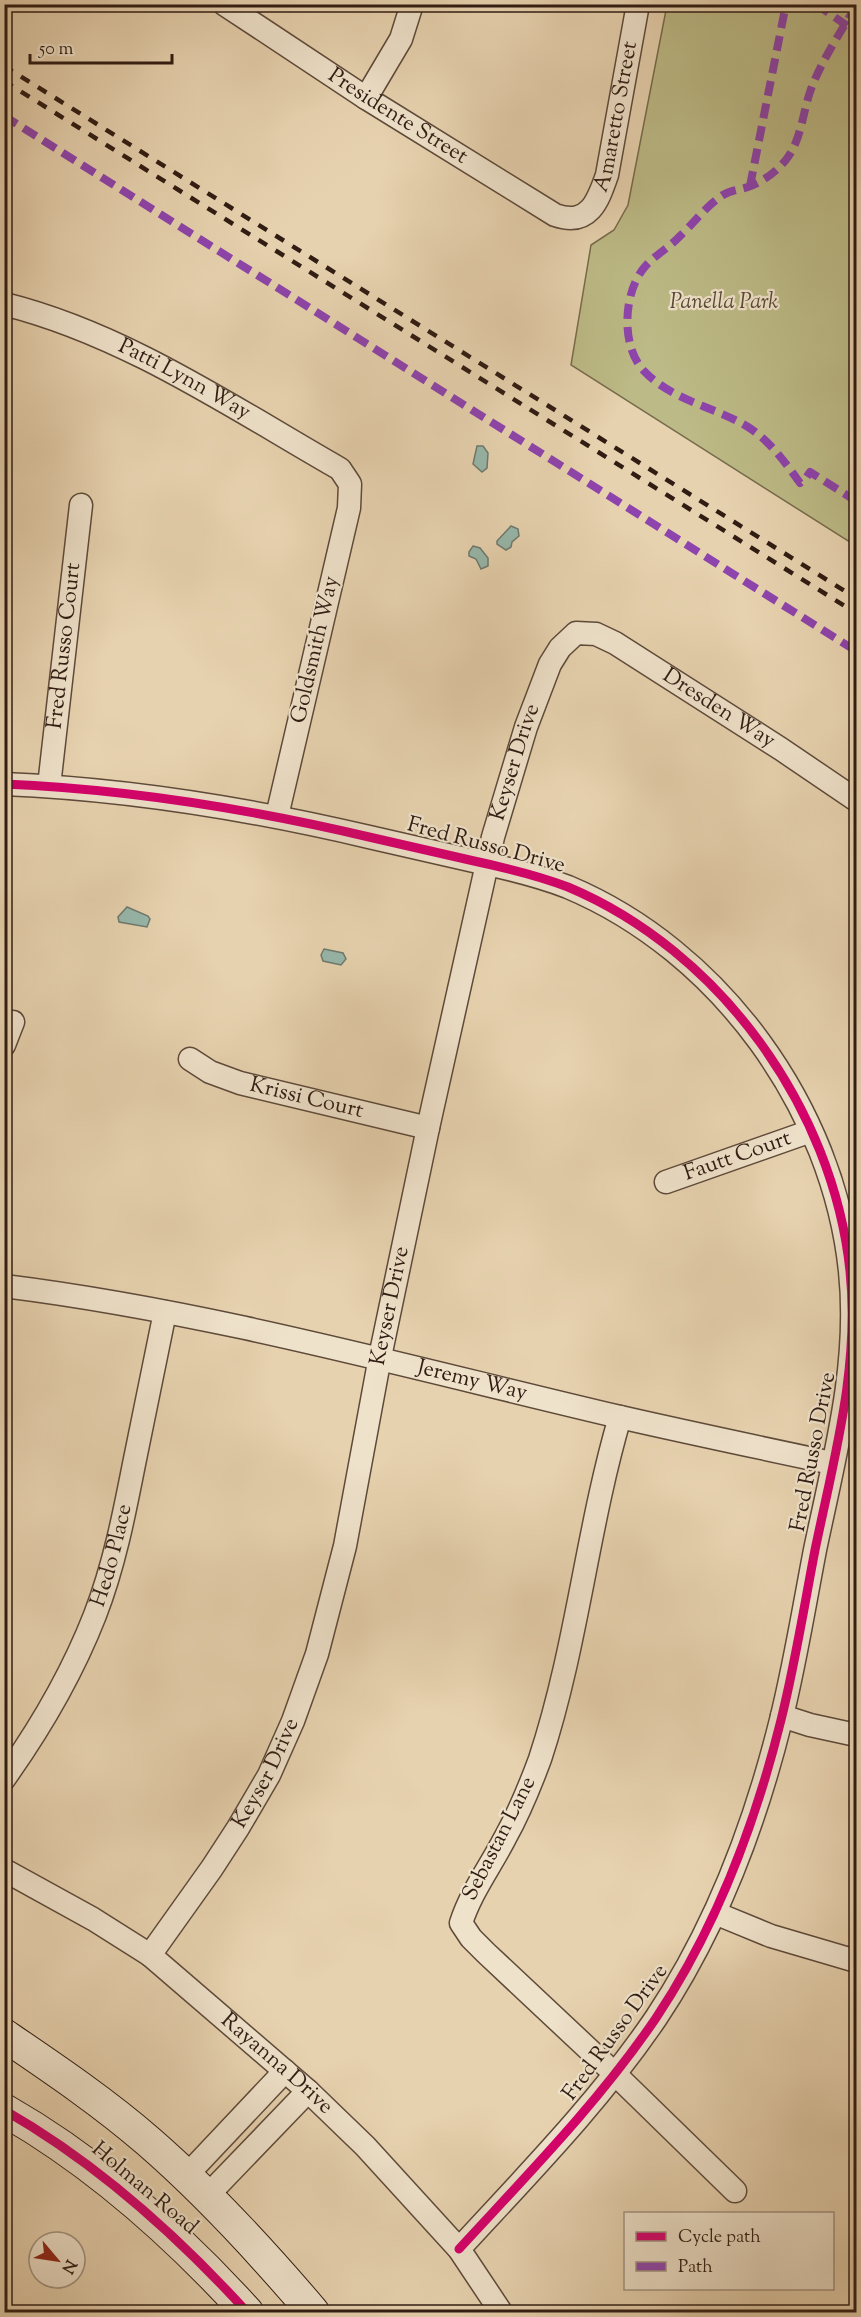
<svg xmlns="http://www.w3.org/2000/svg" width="861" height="2317" viewBox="0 0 861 2317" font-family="'Sorts Mill Goudy',serif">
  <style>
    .green { fill: #bcba86; stroke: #766b4c; stroke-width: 1.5 }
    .water { fill: #97b8ac; stroke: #6e7a6f; stroke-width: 1.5 }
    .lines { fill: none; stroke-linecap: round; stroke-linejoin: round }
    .street-casing { stroke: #5e4a3a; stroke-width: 25 }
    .secondary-casing { stroke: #301c13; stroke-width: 34 }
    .street { stroke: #efe2cb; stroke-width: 22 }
    .secondary { stroke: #efe2cb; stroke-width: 32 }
    .rail { stroke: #301c13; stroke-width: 4.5; stroke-dasharray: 10 10; stroke-linecap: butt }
    .quiet { stroke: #8e44ad; stroke-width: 8; stroke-dasharray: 15 8; stroke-linecap: butt }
    .cycleway-casing { stroke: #efe2cb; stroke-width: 13 }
    .cycleway { stroke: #d6006c; stroke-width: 9 }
    .labels { text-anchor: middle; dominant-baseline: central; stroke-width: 4.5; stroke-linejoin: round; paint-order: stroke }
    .street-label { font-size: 22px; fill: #301c13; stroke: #efe2cb }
    .park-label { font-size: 22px; font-style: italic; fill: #5a4b36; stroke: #efe2cb }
  </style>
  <rect width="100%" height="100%" fill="#e7d2af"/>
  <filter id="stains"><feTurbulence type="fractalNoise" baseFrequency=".00333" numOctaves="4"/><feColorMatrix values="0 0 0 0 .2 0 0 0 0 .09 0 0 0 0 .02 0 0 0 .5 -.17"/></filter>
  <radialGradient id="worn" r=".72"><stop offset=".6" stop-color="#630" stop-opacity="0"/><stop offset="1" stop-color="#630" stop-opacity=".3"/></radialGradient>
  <polygon class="green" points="667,5 856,5 856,546 571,365 591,245 614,230 628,205"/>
  <g class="water">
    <polygon points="477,446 483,446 488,453 487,468 482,472 473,464"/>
    <polygon points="511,526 518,529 519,536 512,542 511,547 506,550 497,544 497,541"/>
    <polygon points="473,546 480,548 488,558 488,566 481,569 476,559 469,556 469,552"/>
    <polygon points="127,907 148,916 150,919 147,927 119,922 118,917"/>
    <polygon points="324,949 343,953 346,959 341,965 323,961 321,955"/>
  </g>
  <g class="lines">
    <defs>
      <g id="street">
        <path id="s1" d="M224,4l142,94 189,117c34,12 43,-14 52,-40l31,-171"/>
        <polyline points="366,98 401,39 412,4"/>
        <path id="s2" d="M4,304c121,30 229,104 336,165l10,15 -1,24 -72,308"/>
        <path d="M4,784c123,5 246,25 365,53 35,8 70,16 105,24 33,7 63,14 94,26 152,64 265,221 282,384 10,95 -16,187 -35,279 -11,57 -20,114 -34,170 -26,105 -65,208 -125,298 -57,84 -129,157 -197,231"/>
        <path id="s3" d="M49,786l32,-281"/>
        <polyline points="4,1045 13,1022"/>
        <path id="s4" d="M190,1059l20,13 30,11 188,45"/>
        <path id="s5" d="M666,1182l145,-51"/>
        <path id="s6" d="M4,1286c209,26 411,83 616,131 70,16 141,31 212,46"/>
        <path d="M620,1417c-33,112 -43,230 -80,342 -10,27 -21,54 -35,79 -15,29 -34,54 -44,85l10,15 15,15 129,121 120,117"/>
        <polyline points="782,1716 810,1725 856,1735"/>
        <path id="s7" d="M4,1779c37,-52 68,-105 91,-164 19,-49 29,-100 39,-151 10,-51 21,-101 31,-152"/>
        <path id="s8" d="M4,1870l89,49 57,36 158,136 57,55 94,103 42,63"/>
        <polyline points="715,1913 771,1936 856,1961"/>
        <path id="s9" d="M150,1955l62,-87 26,-40 31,-53 24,-54 24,-67 28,-108 35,-189 48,-229 65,-291 33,-110 24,-63 10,-16 16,-15 20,1 19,9 166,106 75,51"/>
        <polyline points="186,2176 285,2071"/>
        <polyline points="207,2196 308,2091"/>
      </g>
      <g id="secondary">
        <path d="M4,2035c50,34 99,67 144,106 60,52 114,111 165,171"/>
        <path d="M4,2110c93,53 172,124 243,202"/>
      </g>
    </defs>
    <use href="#street" class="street-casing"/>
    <use href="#secondary" class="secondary-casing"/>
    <use href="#street" class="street"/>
    <use href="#secondary" class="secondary"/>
    <g class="rail">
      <polyline points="4,66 856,598"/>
      <polyline points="4,81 856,613"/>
    </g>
    <g class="quiet">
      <polyline points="816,4 856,32"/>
      <path d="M856,6c-16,27 -34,54 -45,83 -9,25 -9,51 -26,72 -10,12 -23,21 -37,26 -9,3 -17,3 -25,8 -16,10 -29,28 -43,41 -11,12 -27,20 -37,33 -20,26 -22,78 1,102 27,29 71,36 104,56 21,13 37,35 52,56l6,-5 4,-6 46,29"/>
      <polyline points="4,116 856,651"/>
      <polyline points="750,186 786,4"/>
    </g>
    <defs>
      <g id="cycleway">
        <path d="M4,784c123,5 246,25 365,53 35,8 70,16 105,24 33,7 63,14 94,26 152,64 265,221 282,384 10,95 -16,187 -35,279 -11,57 -20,114 -34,170 -26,105 -65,208 -125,298 -57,84 -129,157 -197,231"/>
        <path d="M4,2110c93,53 172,124 243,202"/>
      </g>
    </defs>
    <use href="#cycleway" class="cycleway-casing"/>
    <use href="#cycleway" class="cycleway"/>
  </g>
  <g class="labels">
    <g class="street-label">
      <text stroke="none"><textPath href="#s1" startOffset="207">Presidente Street</textPath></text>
      <text stroke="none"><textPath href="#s1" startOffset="528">Amaretto Street</textPath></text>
      <text stroke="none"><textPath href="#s2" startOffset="196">Patti Lynn Way</textPath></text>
      <text stroke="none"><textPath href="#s3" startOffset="141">Fred Russo Court</textPath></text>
      <text transform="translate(316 650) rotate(-77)">Goldsmith Way</text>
      <text stroke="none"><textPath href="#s9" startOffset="1569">Dresden Way</textPath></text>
      <text stroke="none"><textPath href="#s9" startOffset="1260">Keyser Drive</textPath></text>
      <text transform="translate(486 846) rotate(15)">Fred Russo Drive</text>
      <text stroke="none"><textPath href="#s4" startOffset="124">Krissi Court</textPath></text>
      <text stroke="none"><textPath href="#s5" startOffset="76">Fautt Court</textPath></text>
      <text stroke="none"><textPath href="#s9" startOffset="702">Keyser Drive</textPath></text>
      <text stroke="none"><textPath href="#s6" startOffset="478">Jeremy Way</textPath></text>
      <text transform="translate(814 1452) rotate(-79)">Fred Russo Drive</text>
      <text stroke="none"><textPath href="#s7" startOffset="250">Hedo Place</textPath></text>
      <text stroke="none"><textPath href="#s9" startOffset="216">Keyser Drive</textPath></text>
      <text transform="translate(500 1839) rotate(-63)">Sebastan Lane</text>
      <text transform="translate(616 2033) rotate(-54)">Fred Russo Drive</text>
      <text stroke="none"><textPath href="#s8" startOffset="336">Rayanna Drive</textPath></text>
      <text transform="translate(144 2189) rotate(40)">Holman Road</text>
    </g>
    <g class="park-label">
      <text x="724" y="303">Panella Park</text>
    </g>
  </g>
  <rect width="861" height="2317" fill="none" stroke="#e7d2af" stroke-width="24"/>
  <rect x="6" y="6" width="849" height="2305" fill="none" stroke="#301c13" stroke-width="3"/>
  <rect x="12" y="12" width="837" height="2293" fill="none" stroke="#301c13" stroke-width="1.5"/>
  <rect x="624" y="2212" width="210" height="78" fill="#efe2cb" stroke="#a39381" stroke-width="1.5"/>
  <rect x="636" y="2232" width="30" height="9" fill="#d6006c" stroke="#a39381" stroke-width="1.5"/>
  <text x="678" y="2242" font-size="18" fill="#301c13">Cycle path</text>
  <rect x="636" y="2262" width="30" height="9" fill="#8e44ad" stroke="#a39381" stroke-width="1.5"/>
  <text x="678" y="2272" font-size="18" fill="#301c13">Path</text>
  <g transform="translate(57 2260) rotate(119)"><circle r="28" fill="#efe2cb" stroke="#a39381" stroke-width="1.5"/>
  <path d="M0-4.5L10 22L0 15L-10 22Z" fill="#8f2418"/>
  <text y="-9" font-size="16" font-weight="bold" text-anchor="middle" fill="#301c13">N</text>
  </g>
  <path d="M30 54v9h142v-9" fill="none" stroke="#301c13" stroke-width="3"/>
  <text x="39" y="54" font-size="18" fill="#301c13" stroke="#efe2cb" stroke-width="4.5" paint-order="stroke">50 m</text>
  <rect width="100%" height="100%" filter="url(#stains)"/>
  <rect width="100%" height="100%" fill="url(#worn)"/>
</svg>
